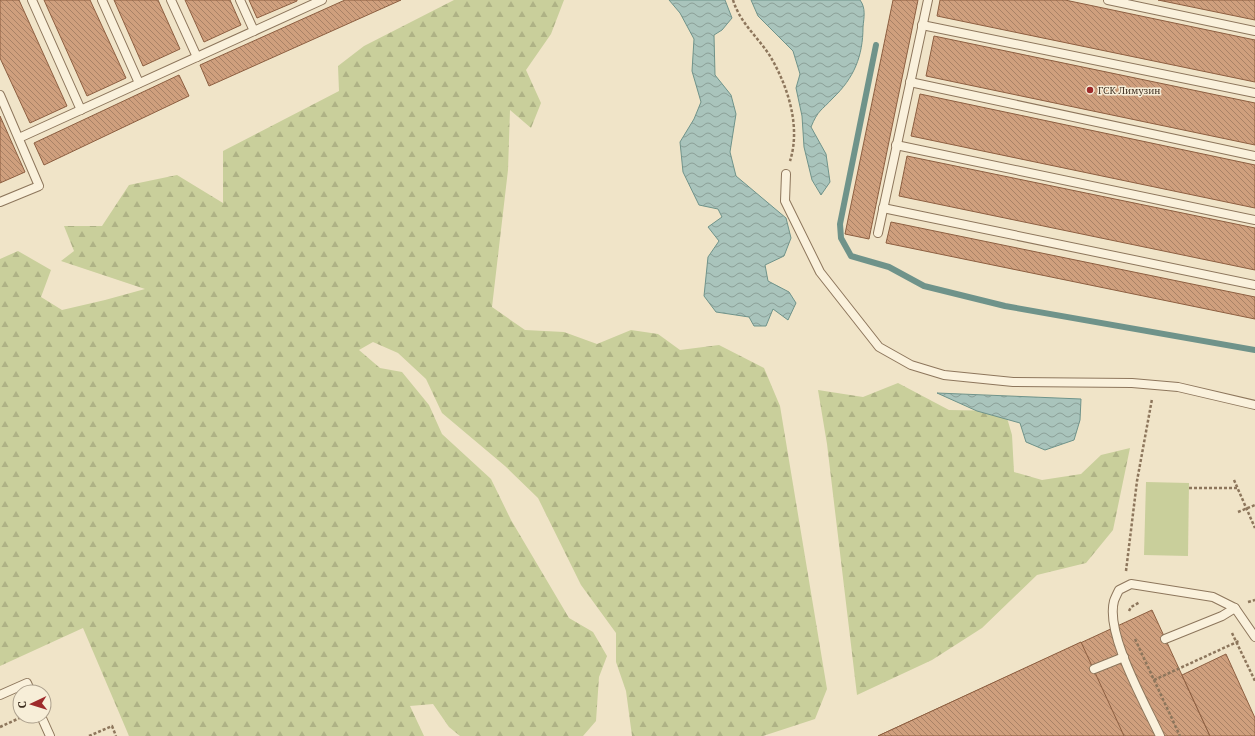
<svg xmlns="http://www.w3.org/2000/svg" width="1255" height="736" viewBox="0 0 1255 736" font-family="'PT Serif',serif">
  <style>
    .forest { fill: url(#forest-firs) }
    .pitch { fill: #c9cf9b }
    .water { fill: url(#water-waves); stroke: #6f938a }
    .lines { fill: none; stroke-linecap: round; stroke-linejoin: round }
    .stream { stroke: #6f938a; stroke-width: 6 }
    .building { fill: url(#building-back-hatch); stroke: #8d5f41 }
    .lane-casing { stroke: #8d765c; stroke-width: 10 }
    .path { stroke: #8d765c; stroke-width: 2.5; stroke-dasharray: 3 2; stroke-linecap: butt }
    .lane { stroke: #faf1dc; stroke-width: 8 }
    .poi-dot { fill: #9e2a2b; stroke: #f7eed8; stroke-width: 1.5 }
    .labels { text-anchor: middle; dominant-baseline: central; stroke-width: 3; stroke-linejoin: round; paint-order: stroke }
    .poi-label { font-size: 10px; fill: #3d2e20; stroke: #f7eed8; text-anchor: start }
  </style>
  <defs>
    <pattern id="forest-firs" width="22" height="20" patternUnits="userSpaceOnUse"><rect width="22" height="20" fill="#c9cf9b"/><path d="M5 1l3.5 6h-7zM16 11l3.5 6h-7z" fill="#aeb285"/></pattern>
    <pattern id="water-waves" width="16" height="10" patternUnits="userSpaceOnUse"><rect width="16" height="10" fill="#a9c4bc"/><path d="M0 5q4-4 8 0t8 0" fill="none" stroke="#8ba098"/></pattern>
    <pattern id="building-back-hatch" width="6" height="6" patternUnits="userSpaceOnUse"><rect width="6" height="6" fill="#cf9f7d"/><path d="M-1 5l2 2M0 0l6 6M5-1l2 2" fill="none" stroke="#a98266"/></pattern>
  </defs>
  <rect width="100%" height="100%" fill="#f0e4c8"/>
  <g class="forest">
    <polygon points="454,0 564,0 551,34 526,70 541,103 531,128 510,110 508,170 492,307 525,330 564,332 597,344 631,330 658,334 680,350 719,345 764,368 780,406 827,689 815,719 763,736 632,736 626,691 616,662 616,633 581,585 538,498 505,466 442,413 426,379 398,353 373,342 359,350 380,368 402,372 429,405 442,434 491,479 511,520 569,618 593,632 607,656 599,677 596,721 583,736 460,736 449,727 433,704 410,706 424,736 129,736 83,628 0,666 0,259 18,251 51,270 41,297 62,310 105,300 145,289 61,261 74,251 64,226 102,226 129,185 177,175 223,203 223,151 339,91 338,66 364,46"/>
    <polygon points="898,383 949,410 1005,411 1012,435 1014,472 1042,480 1081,474 1101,455 1130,448 1113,530 1086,563 1037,575 982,628 932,660 857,695 827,444 818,390 863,397"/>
  </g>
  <polygon class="pitch" points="1146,482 1189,483 1188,556 1144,555"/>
  <g class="water">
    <polygon points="669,0 725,0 732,18 722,30 714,35 715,75 731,95 736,114 730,152 736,176 786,218 791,238 784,256 765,265 768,281 789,292 796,303 788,320 773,309 766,326 754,326 749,317 716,312 704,296 708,257 719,241 708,227 722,217 718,209 699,205 683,172 680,142 694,119 701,102 692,71 694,39 680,13"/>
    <path d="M751,0h109c6,8 4,17 3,27 0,29 -9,51 -30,71 -12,13 -15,12 -22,29l15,27 4,28 -9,13 -9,-15 -8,-33 -2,-31 -6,-28 4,-14 -7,-23 -35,-35z"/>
    <polygon points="937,393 1081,399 1080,420 1074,440 1045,450 1026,442 1020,423 977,411"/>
  </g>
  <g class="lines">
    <polyline class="stream" points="876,45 840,224 841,238 851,256 889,267 924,286 1005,306 1255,350"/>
  </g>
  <g class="building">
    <polygon points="0,0 19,0 67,106 30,123 0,58"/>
    <polygon points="44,0 90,0 126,78 87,96"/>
    <polygon points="114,0 158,0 180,49 143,66"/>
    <polygon points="185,0 230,0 241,25 204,42"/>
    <polygon points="249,0 297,0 297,1 257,18"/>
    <polygon points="345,0 401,0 209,86 200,65"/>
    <polygon points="893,0 918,0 869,239 845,234"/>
    <polygon points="940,0 1065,0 1255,40 1255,82 937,16"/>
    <polygon points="1158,0 1255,0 1255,20"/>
    <polygon points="934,36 1255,103 1255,145 926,76"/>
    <polygon points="179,75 189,96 44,165 34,143"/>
    <polygon points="920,94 1255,165 1255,208 911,136"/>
    <polygon points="0,116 25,172 0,183"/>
    <polygon points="907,156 1255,228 1255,270 899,196"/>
    <polygon points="891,222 1255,297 1255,319 886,243"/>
    <polygon points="1152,610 1210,736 878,736"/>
    <polygon points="1081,642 1124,736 878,736"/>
    <polygon points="1226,654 1255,718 1255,736 1210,736 1182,675"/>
  </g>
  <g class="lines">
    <defs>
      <g id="lane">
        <polyline points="32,0 81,110"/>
        <polyline points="102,0 139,83"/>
        <polyline points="171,0 197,57"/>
        <polyline points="240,0 254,31"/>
        <polyline points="1108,0 1255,31"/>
        <polyline points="922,25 1255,93"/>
        <polyline points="910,82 1255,156"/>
        <polyline points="0,95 39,186 0,202"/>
        <polyline points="19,138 322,0"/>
        <polyline points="896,145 1255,220"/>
        <polyline points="786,174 785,201 820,272 879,347 911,365 944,375 1013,382 1132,383 1178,387 1255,405"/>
        <polyline points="883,208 1255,285"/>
        <polyline points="878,233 928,0"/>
        <polyline points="1165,639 1222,616 1235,608"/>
        <polyline points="1094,669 1124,657"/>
        <polyline points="0,695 27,683 31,692"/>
        <polyline points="41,716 50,736"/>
        <path d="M1160,736c-14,-31 -55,-102 -46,-135 1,-3 3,-7 5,-11l12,-6 82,13 22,11 20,29"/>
      </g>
    </defs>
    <use href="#lane" class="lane-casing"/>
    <g class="path">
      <path d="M733,0c7,23 25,37 37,56 18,30 31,71 20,105"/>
      <polyline points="1234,480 1255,528"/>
      <polyline points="1189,488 1237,488"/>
      <polyline points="1238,512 1255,505"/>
      <polyline points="1126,571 1137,481 1152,399"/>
      <polyline points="1248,602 1255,600"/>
      <polyline points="1129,611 1131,607 1140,602"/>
      <polyline points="1232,633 1255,681"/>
      <polyline points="1135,639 1180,736"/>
      <polyline points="1154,680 1239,641"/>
      <polyline points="0,727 24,716"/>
      <polyline points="89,736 112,726 116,736"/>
    </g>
    <use href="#lane" class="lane"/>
  </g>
  <circle class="poi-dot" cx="1090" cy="90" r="4"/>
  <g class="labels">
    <g class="poi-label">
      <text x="1098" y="90">ГСК Лимузин</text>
    </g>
  </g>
  <g transform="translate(32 704) rotate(266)"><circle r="19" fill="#f7eed8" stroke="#ada18e"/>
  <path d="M0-3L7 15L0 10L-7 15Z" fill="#9e2a2b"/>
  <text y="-6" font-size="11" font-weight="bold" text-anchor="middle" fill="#3d2e20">С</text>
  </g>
</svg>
